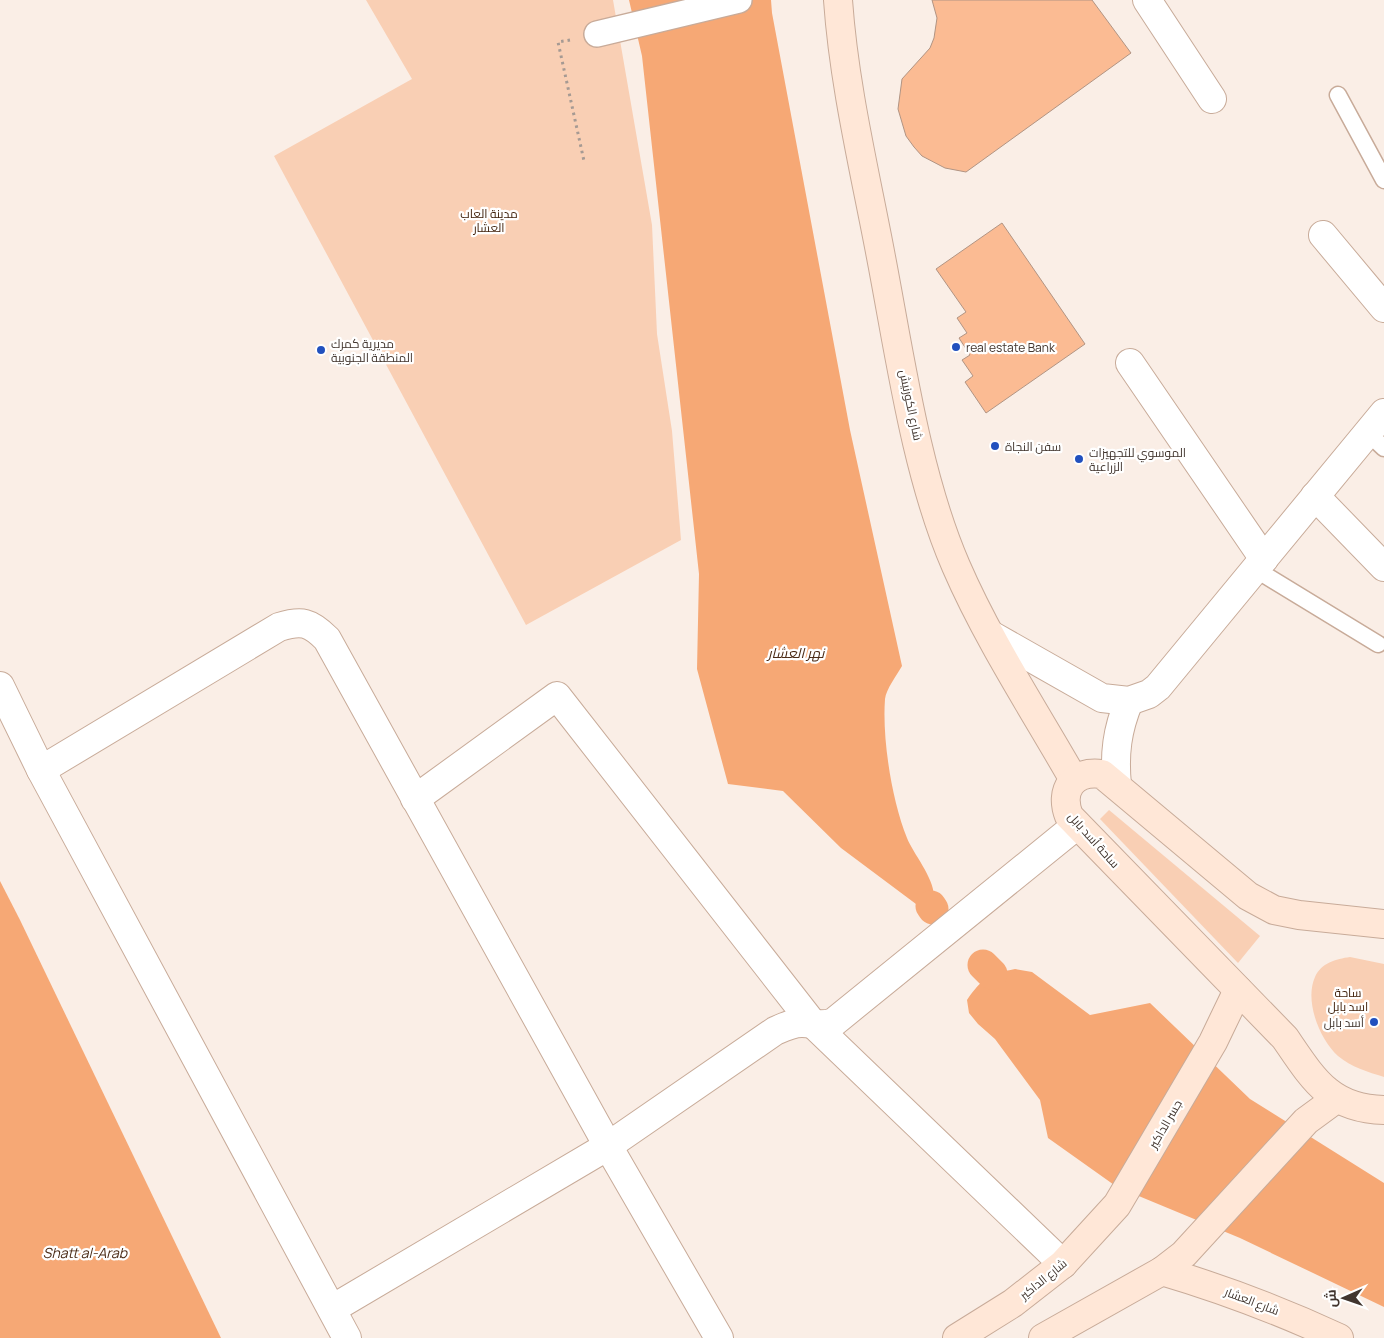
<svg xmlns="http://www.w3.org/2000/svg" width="1384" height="1338" viewBox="0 0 1384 1338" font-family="Manrope,Cairo,sans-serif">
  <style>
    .green { fill: #f9cfb4 }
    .water { fill: #f6a875 }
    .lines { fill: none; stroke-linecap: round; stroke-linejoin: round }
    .canal { stroke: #f6a875; stroke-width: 31 }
    .building { fill: #fbbb93; stroke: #b19483 }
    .service-casing { stroke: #c8ab99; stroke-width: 19 }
    .pedestrian-casing { stroke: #c8ab99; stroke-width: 28 }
    .minor-casing { stroke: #c8ab99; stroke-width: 30 }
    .tertiary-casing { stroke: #c8ab99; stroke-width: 30 }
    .secondary-casing { stroke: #c8ab99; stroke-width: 30 }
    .path { stroke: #a69a93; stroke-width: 3; stroke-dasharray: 2.5 4; stroke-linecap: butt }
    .service { stroke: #fff; stroke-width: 16 }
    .pedestrian { stroke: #fff; stroke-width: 25 }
    .minor { stroke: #fff; stroke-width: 28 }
    .tertiary { stroke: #fff; stroke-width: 28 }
    .secondary { stroke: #ffe7d7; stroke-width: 28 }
    .poi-dot { fill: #2150be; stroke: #fff; stroke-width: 2 }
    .labels { text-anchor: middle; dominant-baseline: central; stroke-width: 4.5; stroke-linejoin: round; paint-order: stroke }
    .park-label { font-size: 12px; fill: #40210b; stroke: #fff }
    .poi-label { font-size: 12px; fill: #41352e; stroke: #fff; text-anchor: start }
    .street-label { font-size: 12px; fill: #41352e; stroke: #fff }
    .water-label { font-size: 14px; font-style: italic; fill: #4b2b16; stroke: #fff }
  </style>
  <rect width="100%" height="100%" fill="#faeee6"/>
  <g class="green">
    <polygon points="366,0 613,0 652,225 657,334 672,431 681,540 526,625 274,156 412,79"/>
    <polygon points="1109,810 1260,936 1238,963 1100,819"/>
    <path d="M1350,957l34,7v113c-16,-5 -33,-10 -46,-21 -18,-16 -34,-55 -23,-79 6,-14 21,-18 35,-20z"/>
  </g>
  <g class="water">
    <path d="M629,0h142l1,13 78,417 52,236c-5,9 -16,23 -17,33 -3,40 7,102 22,139 7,18 36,50 24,68l-11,1 -79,-59 -58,-57 -55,-7 -31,-115 2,-95 -57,-518z"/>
    <polygon points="0,881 20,920 221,1338 0,1338"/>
    <path d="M1015,969l17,3 58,43 60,-12 100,96 134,84v124l-144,-69 -123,-51 -69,-49 -8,-38 -45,-61 -17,-15 -9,-11 -2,-13c15,-22 23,-26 48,-31z"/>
  </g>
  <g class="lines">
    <g class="canal">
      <polyline points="931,906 933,909"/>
      <polyline points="983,965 992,974"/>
    </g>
  </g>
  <g class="building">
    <polygon points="932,0 1092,0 1131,53 966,172 945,168 922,156 914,147 906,136 898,109 902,79 930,48 934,38 937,18"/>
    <polygon points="1002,223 1085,344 986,413 965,382 973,376 962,360 970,355 959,338 967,333 957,318 966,312 936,269"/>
  </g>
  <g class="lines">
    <defs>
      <g id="service">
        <polyline points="1338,95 1384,180"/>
        <polyline points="1367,432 1384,448"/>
        <polyline points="1255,569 1378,644"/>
      </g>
      <polyline id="pedestrian" points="597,34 739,0"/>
      <g id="minor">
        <polyline points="1147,0 1212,99"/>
        <polyline points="1323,235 1384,308"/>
        <polyline points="1130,363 1264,559"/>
        <polyline points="1315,496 1384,567"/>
        <path d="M41,770l238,-143c23,-7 31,-5 48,12l281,507 111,192"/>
        <polyline points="415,799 557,696 813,1024 1063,1264"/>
        <path d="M332,1309l276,-163 167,-115c9,-4 17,-8 27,-8 12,0 20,4 32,-1l243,-197"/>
      </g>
      <g id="tertiary">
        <polyline points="991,635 1102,698 1129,701 1149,694 1158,687 1384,413"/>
        <polyline points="0,686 41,770 347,1338"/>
        <path d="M1117,785c-3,-31 0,-55 12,-84"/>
      </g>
      <g id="secondary">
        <path d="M838,0c6,86 27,172 43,257 19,99 35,217 75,309 32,74 78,144 118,214"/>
        <path d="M1384,924l-85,-9 -25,-5 -26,-14 -146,-122c-29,-4 -43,16 -33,42l216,222c28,41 45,71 99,72"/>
        <path d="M1162,1271c61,18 119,40 177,67"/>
        <polyline points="957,1338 1013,1303 1063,1264 1117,1205 1213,1042 1238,990"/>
        <polyline points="1043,1338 1162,1271 1184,1254 1306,1121 1336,1099"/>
      </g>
    </defs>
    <use href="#service" class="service-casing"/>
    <use href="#pedestrian" class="pedestrian-casing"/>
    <use href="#minor" class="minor-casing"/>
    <use href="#tertiary" class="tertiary-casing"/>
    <use href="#secondary" class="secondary-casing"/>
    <polyline class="path" points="570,40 558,42 584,161"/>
    <use href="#service" class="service"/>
    <use href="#pedestrian" class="pedestrian"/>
    <use href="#minor" class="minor"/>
    <use href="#tertiary" class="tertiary"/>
    <use href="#secondary" class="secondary"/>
  </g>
  <g class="poi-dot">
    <circle cx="956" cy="347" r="5"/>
    <circle cx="321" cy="350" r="5"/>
    <circle cx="995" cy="446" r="5"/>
    <circle cx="1079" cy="459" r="5"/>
    <circle cx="1374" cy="1022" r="5"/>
  </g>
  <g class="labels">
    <g class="park-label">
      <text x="489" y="213">مدينة العاب<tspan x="489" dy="14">العشار</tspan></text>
      <text x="1348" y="992">ساحة<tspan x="1348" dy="14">اسد بابل</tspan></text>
    </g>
    <g class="poi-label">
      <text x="331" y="343">مديرية كمرك<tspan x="331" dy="14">المنطقة الجنوبية</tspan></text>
      <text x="966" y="347">real estate Bank</text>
      <text x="1005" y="446">سفن النجاة</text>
      <text x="1089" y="452">الموسوي للتجهيزات<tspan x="1089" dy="14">الزراعية</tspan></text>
      <text x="1364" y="1022" text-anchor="end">أسد بابل</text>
    </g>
    <g class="street-label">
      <text transform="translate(911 405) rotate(78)">شارع الكورنيش</text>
      <text transform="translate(1094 840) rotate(48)">ساحة أسد بابل</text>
      <text transform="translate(1165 1124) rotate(-60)">جسر الداكير</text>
      <text transform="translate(1043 1279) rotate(-39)">شارع الداكير</text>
      <text transform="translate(1252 1301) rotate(21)">شارع العشار</text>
    </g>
    <g class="water-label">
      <text x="796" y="652">نهر العشار</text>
      <text x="85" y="1252">Shatt al-Arab</text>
    </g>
  </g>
  <g transform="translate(1344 1298) rotate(268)" stroke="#ffffff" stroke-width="4" paint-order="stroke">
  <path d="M0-4L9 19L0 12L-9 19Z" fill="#41352e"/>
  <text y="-8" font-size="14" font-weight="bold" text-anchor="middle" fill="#41352e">ش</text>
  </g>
</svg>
